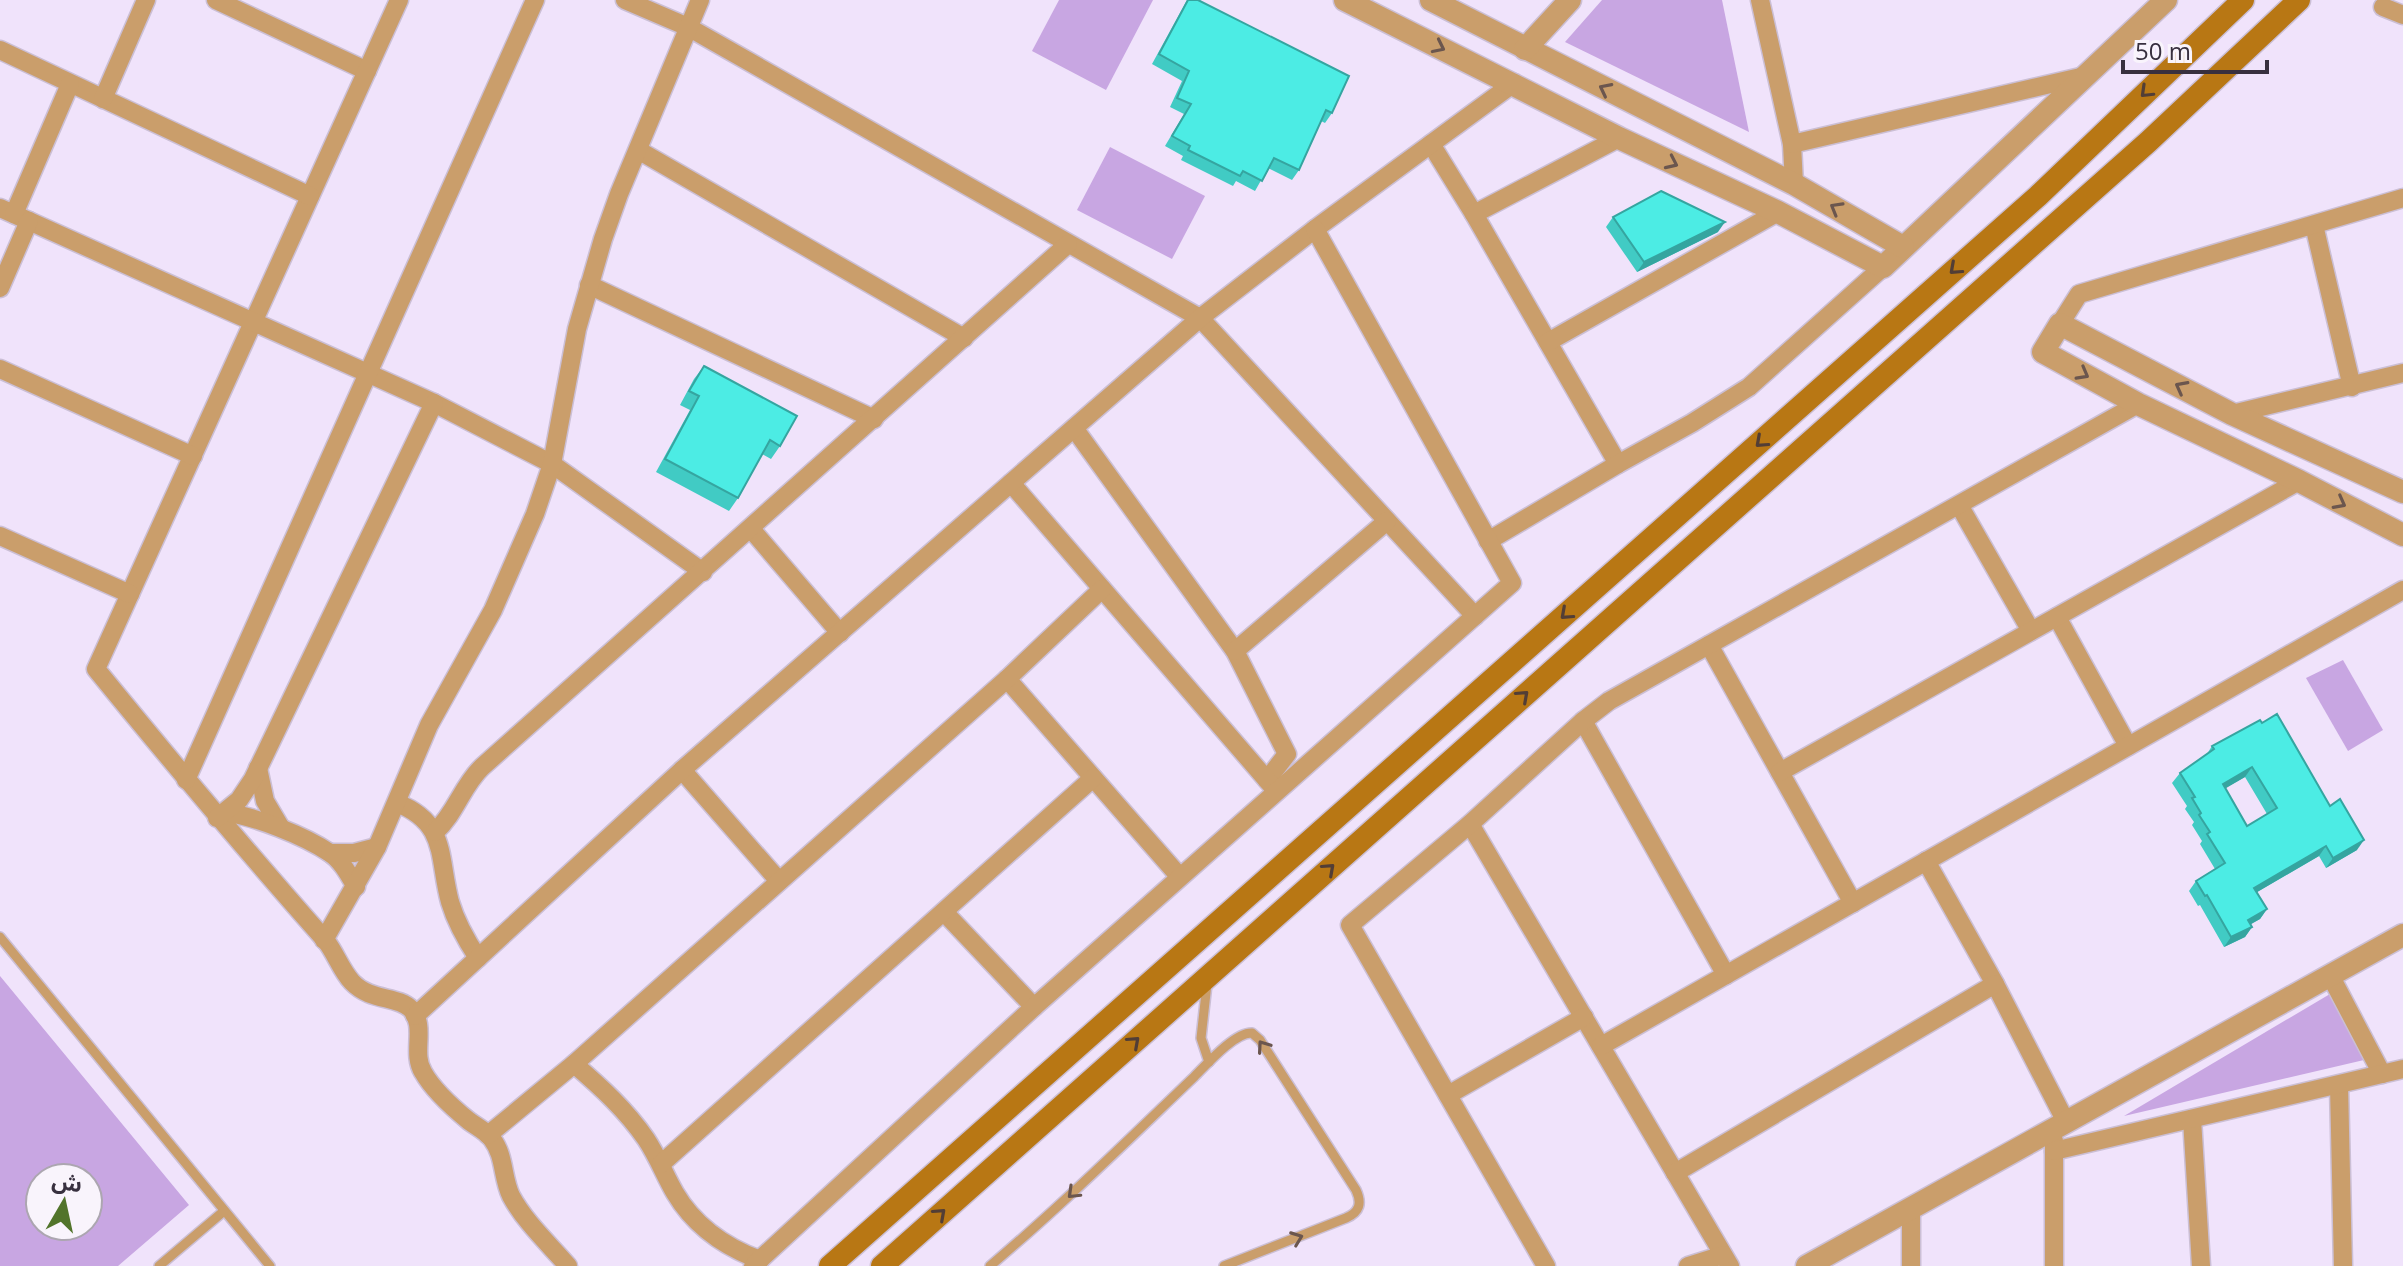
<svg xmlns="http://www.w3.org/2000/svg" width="2403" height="1266" viewBox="0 0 2403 1266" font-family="'Open Sans','Noto Sans Arabic',sans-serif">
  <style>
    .green { fill: #c8a6e2; fill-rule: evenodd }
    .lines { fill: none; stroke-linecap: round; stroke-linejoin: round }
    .service-casing { stroke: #cbbfd5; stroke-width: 12 }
    .minor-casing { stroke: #cbbfd5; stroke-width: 21 }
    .tertiary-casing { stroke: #cbbfd5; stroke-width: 25 }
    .secondary-casing { stroke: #cbbfd5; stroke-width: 25 }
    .service { stroke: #ca9e6b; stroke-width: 9 }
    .minor { stroke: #ca9e6b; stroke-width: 18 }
    .tertiary { stroke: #ca9e6b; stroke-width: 22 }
    .secondary { stroke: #b87714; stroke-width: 22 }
    .wall { fill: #41cbc4; fill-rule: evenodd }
    .shaded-wall { fill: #35a5a0 }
    .building { fill: #4cece4; stroke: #35a5a0; stroke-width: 2; fill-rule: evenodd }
    .oneway { stroke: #6b564e }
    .oneway2 { stroke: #523e36 }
  </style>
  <rect width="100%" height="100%" fill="#f0e3fb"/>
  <g class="green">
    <polygon points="1059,0 1153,0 1106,90 1032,51"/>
    <polygon points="1602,0 1722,0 1749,132 1565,42"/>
    <polygon points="1110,147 1205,196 1172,259 1077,210"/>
    <polygon points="2343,660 2383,730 2348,751 2306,678"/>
    <path d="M0,976l189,229 -71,61h-118zM40,1178h48v48h-48z"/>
    <polygon points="2330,994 2364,1060 2124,1116"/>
  </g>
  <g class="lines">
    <defs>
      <g id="service">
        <polyline points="0,937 270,1266"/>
        <polyline points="1207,984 1201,1038 1209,1062"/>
        <polyline points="159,1266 224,1211"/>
        <path d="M990,1266c71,-60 137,-125 204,-189 13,-13 41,-45 58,-44l8,7 96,150c6,13 4,22 -10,28l-122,48"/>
      </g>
      <g id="minor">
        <polyline points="216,0 367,71"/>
        <path d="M399,0l-303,669c75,92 151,183 230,272 10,13 15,29 26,41 19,20 45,13 59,27 16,18 0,43 12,63 10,18 30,36 46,49 8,6 17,10 23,18 13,17 10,38 19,57 14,26 38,48 57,70"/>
        <polyline points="625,0 688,27 1200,318 1475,616"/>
        <polyline points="1760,0 1792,144 1794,184"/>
        <polyline points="2383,7 2403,15"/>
        <polyline points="0,50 310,196"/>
        <polyline points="103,99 146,0"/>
        <polyline points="1431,144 1474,214 1618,464"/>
        <polyline points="1792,144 2085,76"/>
        <polyline points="638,150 964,338"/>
        <polyline points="0,208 434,403 552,464 703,572"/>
        <polyline points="14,214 70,84"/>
        <polyline points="1474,214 1619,138"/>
        <polyline points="2314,225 2352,387"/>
        <polyline points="589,285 874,419"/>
        <polyline points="0,288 29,221"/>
        <polyline points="2060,324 2079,294 2403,198"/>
        <polyline points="1548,342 1778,212"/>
        <polyline points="0,369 193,456"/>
        <polyline points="2232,414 2403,373"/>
        <polyline points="1074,428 1235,651 1287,754 1267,780"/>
        <polyline points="1011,483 1273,787"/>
        <polyline points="1959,505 2031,631"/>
        <polyline points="751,529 840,633"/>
        <polyline points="0,536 130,594"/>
        <polyline points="1488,541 1618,464 1692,423 1749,387 1883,267"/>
        <polyline points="2057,617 2128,746"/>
        <polyline points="1709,645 1853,903"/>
        <polyline points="1235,651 1387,521"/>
        <polyline points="1007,679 1179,876"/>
        <polyline points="1583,721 1726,975"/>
        <polyline points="258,768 265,801 281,828"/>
        <polyline points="682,770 779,881"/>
        <polyline points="1780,772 2299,481"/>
        <polyline points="186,780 535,0"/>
        <path d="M397,803c51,20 41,55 53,99 6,20 16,38 28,56"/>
        <path d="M225,812c31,5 78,23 105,41 12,8 19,22 26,34"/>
        <polyline points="217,818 239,800 253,779 434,403"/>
        <polyline points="1470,824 1730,1266"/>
        <path d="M435,832c21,-19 27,-46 47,-65l586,-523"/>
        <polyline points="330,853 354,853 377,847"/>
        <polyline points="1926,861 1995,984 2066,1122"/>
        <polyline points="944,912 1034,1007"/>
        <polyline points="324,940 377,847 429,725 493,610 535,514 552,464 577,329 603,239 619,194 700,0"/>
        <polyline points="2330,975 2382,1074"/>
        <polyline points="415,1016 682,770 1200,318 1315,229 1514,83"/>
        <polyline points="1601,1046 2403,590"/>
        <path d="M574,1064c27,23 52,46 72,75 12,18 19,37 29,54 20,34 50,54 85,67"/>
        <polyline points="2339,1085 2343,1266"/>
        <polyline points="1448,1095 1584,1017"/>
        <polyline points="2192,1119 2201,1266"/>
        <polyline points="488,1135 574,1064 1007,679 1102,589"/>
        <polyline points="2054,1141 2054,1266"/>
        <polyline points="2054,1151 2403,1069"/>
        <polyline points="661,1164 1093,778"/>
        <polyline points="1675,1173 1995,984"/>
        <polyline points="753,1266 1034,1007 1512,583 1315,229"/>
        <polyline points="1546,1266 1350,925 1470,824 1583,721 1609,701 2138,404"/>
        <polyline points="1688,1266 1723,1255"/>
        <polyline points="1911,1266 1911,1208"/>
      </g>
      <g id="tertiary">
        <polyline points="1345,0 1619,138 1778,212 1883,267 2166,0"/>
        <polyline points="1431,0 1794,184 1903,247"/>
        <polyline points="1525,49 1570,0"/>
        <polyline points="2403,492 2232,414 2060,324 2043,352 2138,404 2299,481 2403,535"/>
        <polyline points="1807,1266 2403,935"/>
      </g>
      <g id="secondary">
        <polyline points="830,1266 2038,196 2243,0"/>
        <polyline points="882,1266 2148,142 2299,0"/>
      </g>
    </defs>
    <use href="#service" class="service-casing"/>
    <use href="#minor" class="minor-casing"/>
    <use href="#tertiary" class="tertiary-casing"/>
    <use href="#secondary" class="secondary-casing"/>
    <use href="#service" class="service"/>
    <use href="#minor" class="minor"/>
    <use href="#tertiary" class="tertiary"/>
    <use href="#secondary" class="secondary"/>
  </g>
  <g class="wall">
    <polygon points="1187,0 1332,113 1325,123 1321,121 1299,170 1292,180 1268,168 1255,191 1236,181 1233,186 1181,160 1183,156 1165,146 1184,114 1170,107 1182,81 1152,64"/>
    <polygon points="1613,217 1718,232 1637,272 1606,227"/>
    <polygon points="704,366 780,446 771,459 762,454 738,498 729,511 656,472 690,410 680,405 694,379"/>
    <path d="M2212,746l118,60 27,44 -31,18 -7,-12 -62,36 10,17 -7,10 -10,5 2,3 -7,10 -21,10 -24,-42 -2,1 -9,-15 7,-10 19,-12 -15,-25 2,-3 -10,-16 2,-3 -9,-13 2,-3 -15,-23 8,-10 27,-19zM2245,777l22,37 -20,12 -22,-38z"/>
  </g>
  <g class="shaded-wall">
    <polygon points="1725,222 1718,232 1637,272 1644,262"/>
    <polygon points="2252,767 2245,777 2216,794 2223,784"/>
    <polygon points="2364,840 2357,850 2326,868 2333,858"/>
    <polygon points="2326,846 2319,856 2247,898 2254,888"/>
    <polygon points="2267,909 2260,919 2241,930 2248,920"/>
    <polygon points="2252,927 2245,937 2224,947 2231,937"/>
  </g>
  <g class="building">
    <polygon points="1188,0 1198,0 1349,76 1332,113 1326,110 1299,170 1274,158 1262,181 1243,171 1240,176 1188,150 1190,146 1172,136 1191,104 1177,98 1189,71 1159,54"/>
    <polygon points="1661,191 1725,222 1644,262 1613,217"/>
    <polygon points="704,366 797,416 780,446 770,440 738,498 665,459 699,396 689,391"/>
    <path d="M2277,714l53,92 10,-7 24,41 -31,18 -7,-12 -72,42 13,21 -19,11 4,7 -21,10 -24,-42 -2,1 -9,-15 29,-18 -18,-29 3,-2 -11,-17 2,-2 -9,-15 3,-1 -15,-24 34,-24 -2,-3 48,-26 2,3zM2252,767l25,41 -30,18 -24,-42z"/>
  </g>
  <defs><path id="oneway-chevron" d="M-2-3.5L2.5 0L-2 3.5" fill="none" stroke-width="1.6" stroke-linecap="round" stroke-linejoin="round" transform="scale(2)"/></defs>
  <g class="oneway">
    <use href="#oneway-chevron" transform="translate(1439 47) rotate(26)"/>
    <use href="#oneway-chevron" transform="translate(1605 89) rotate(-153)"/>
    <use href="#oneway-chevron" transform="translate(1672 163) rotate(25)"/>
    <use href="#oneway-chevron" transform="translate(1836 208) rotate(-150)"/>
    <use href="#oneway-chevron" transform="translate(2083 374) rotate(29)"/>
    <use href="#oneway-chevron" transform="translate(2181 387) rotate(-152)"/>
    <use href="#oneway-chevron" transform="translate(2340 503) rotate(28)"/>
    <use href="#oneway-chevron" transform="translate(1263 1046) rotate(-125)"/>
    <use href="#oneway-chevron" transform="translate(1073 1193) rotate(136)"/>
    <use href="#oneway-chevron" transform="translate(1297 1238) rotate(-21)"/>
  </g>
  <g class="oneway2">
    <use href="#oneway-chevron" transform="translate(2146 92) rotate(136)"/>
    <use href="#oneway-chevron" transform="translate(1955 269) rotate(138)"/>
    <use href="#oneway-chevron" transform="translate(1761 442) rotate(138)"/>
    <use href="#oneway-chevron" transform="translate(1566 614) rotate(138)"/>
    <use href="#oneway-chevron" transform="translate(1523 696) rotate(-42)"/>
    <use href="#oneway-chevron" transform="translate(1329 869) rotate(-42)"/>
    <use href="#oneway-chevron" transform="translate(1134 1042) rotate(-42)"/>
    <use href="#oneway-chevron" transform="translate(940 1214) rotate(-42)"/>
  </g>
  <g transform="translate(64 1202) rotate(9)"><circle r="38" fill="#f9f4fc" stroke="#aca6b0" stroke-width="2"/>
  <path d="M0-6L14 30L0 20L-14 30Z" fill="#52742b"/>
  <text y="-12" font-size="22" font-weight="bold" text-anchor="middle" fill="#38303f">ش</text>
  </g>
  <path d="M2123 60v12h144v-12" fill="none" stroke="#38303f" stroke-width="4"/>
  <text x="2135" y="60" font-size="24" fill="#38303f" stroke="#f9f4fc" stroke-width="6" paint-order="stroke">50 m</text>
</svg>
